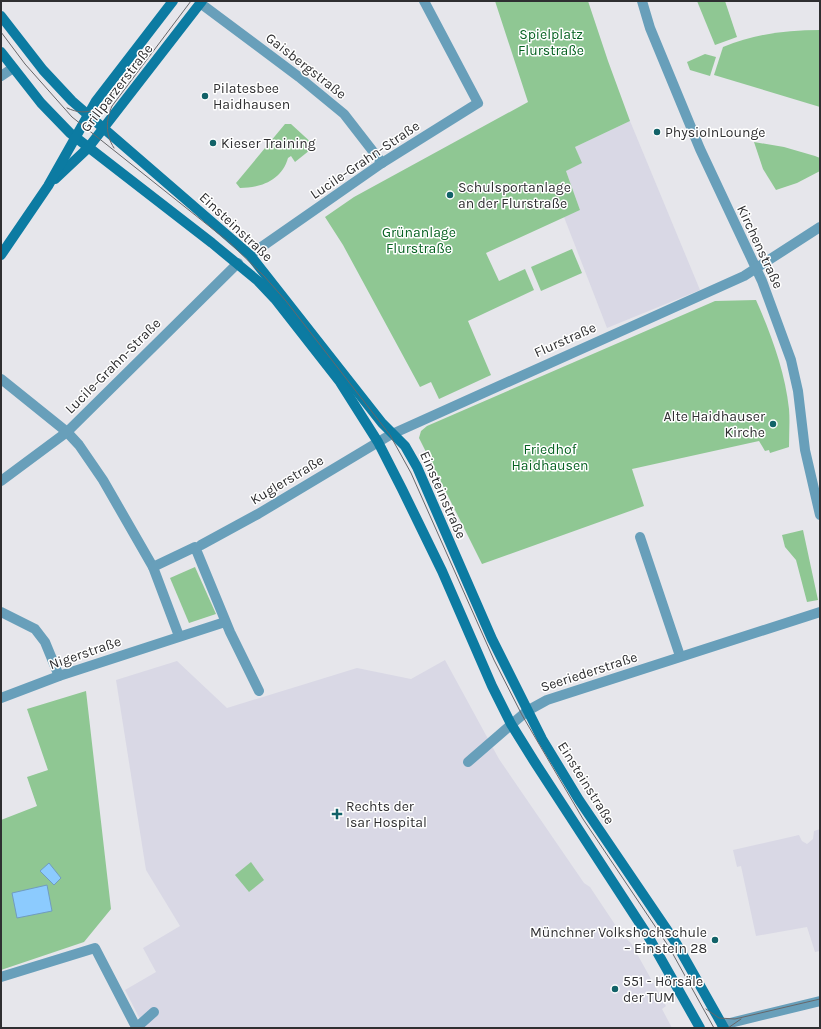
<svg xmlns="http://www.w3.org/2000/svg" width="821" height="1029" viewBox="0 0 821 1029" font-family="Karla,sans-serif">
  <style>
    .built { fill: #d9d8e5 }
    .green { fill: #8fc793 }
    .water { fill: #8ccbfe; stroke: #709cc0 }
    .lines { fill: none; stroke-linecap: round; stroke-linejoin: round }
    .street { stroke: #689fba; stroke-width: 10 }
    .secondary { stroke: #0c7ba2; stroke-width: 10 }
    .tram { stroke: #67676a; stroke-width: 1 }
    .poi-dot { fill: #126268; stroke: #fff; stroke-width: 1.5 }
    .labels { text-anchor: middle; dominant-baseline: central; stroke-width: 3; stroke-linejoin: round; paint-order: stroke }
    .park-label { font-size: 14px; fill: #066221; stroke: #fff }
    .street-label { font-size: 14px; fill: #2f2f31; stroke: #fff }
    .poi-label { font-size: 14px; fill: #2f2f31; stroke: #fff; text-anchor: start }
  </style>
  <rect width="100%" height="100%" fill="#e6e6eb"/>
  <g class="built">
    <polygon points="630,121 700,290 607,328 564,217 580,210 566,171 575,147"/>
    <polygon points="445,660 499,759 584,883 590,887 622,935 631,943 666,1006 662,1009 672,1028 143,1028 144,1027 125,990 156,972 143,948 180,926 146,870 116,680 177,661 227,708 357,668 411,679"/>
    <polygon points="820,829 820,951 815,952 807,927 756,936 741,866 737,867 733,850 799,835 802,841 807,844 813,839 814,831"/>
  </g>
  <g class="green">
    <polygon points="495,1 588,1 608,61 630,121 575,147 582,163 566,171 580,210 486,253 499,281 525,269 534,290 468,321 491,375 439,399 431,382 420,387 343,245 325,217 354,197 528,102"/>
    <polygon points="697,1 725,1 737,37 715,45"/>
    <path d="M820,30v77l-106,-32 9,-28c32,-13 63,-17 97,-17z"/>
    <polygon points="705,54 716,57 710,76 690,70 687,62"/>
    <path d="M285,124h6l24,22 -20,16 -4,-6 -3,2c-6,22 -27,30 -48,30l-4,-5z"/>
    <polygon points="754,142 784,147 815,156 820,158 820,171 797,183 776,190 763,169"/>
    <polygon points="572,249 582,273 541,291 531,267"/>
    <path d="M756,300c15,34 29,71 33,109 1,13 0,25 0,38l-19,6 -1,-3 -4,1 -6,-10 -127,28 12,37 -162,58 -63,-126 2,-7 6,-5 288,-125z"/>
    <polygon points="803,530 818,600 807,602 796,560 785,547 782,535"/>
    <polygon points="195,567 216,614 189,623 170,578"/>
    <polygon points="86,691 111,909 84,942 1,970 1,820 37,806 27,777 48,770 27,709"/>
    <polygon points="251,862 264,880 249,892 235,875"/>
  </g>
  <g class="water">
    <polygon points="49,863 61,878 54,885 40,871"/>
    <polygon points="47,885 52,911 17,918 12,893"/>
  </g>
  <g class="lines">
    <g class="street">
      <polyline points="642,1 650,28 700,149 762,281 791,360 798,391 805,450 820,515"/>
      <polyline points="200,3 299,77 344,114 382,163"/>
      <polyline points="1,76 13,68"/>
      <polyline points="250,255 382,163 478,103 424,1"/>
      <polyline points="1,379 67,432 79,445 103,480 153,567 179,636"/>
      <polyline points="1,481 67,432 238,263"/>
      <polyline points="640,537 680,656"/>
      <polyline points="201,545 258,514 390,435 744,276 820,227"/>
      <polyline points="153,567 195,547 230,632 259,691"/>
      <polyline points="1,612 35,629 45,642 59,676"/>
      <polyline points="1,698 59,676 225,622"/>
      <polyline points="468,762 527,711 547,700 820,612"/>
      <polyline points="1,977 95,948 136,1027"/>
      <polyline points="722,1025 820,1001"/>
      <polyline points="136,1028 154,1012"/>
    </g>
    <g class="secondary">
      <polyline points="1,16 43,70 72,101 250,255 382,423 405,446 417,467 492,639 542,739 579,800 676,943 724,1028"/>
      <polyline points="1,52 41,103 70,133 212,243 258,281 275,299 340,382 378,442 402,489 442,571 492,686 511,724 534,761 648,936 700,1028"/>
      <polyline points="55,179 88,148 202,1"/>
      <polyline points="1,255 48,186 96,101 173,1"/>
    </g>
    <g class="tram">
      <polyline points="1,32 25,64 72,117 229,242 264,276 286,301 390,435 411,473 494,660 522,715 583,819 669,947 714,1028"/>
      <path d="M67,108c22,10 34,0 49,-17"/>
      <path d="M114,148c-9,-14 -8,-28 -2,-42l79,-105"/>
      <polyline points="706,1009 719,1018 735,1019 820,999"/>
      <polyline points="728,1028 741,1019"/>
    </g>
  </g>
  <g class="poi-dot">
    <circle cx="205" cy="96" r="4"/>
    <circle cx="657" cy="132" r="4"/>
    <circle cx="213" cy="143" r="4"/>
    <circle cx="450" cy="195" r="4"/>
    <circle cx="773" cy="424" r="4"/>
    <path d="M335 808h4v4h4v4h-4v4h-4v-4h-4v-4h4z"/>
    <circle cx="715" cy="940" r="4"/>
    <circle cx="615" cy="989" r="4"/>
  </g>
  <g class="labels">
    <g class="park-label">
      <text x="551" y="34">Spielplatz<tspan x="551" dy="16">Flurstraße</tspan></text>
      <text x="419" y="232">Grünanlage<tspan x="419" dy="16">Flurstraße</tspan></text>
      <text x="550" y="449">Friedhof<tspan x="550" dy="16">Haidhausen</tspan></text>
    </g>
    <g class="street-label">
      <text transform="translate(306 66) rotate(38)">Gaisbergstraße</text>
      <text transform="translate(117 88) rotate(-52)">Grillparzerstraße</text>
      <text transform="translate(365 160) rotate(-34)">Lucile-Grahn-Straße</text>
      <text transform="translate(236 227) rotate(43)">Einsteinstraße</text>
      <text transform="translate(760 247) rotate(65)">Kirchenstraße</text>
      <text transform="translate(565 340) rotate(-24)">Flurstraße</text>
      <text transform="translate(113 366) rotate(-45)">Lucile-Grahn-Straße</text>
      <text transform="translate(287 480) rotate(-31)">Kuglerstraße</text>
      <text transform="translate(443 495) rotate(66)">Einsteinstraße</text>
      <text transform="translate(85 653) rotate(-19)">Nigerstraße</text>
      <text transform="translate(589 672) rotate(-18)">Seeriederstraße</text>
      <text transform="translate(586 783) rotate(58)">Einsteinstraße</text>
    </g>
    <g class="poi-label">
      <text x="213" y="88">Pilatesbee<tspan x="213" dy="16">Haidhausen</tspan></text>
      <text x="665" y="132">PhysioInLounge</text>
      <text x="221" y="143">Kieser Training</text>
      <text x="458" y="187">Schulsportanlage<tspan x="458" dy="16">an der Flurstraße</tspan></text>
      <text x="765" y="416" text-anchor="end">Alte Haidhauser<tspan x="765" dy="16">Kirche</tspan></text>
      <text x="346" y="806">Rechts der<tspan x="346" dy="16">Isar Hospital</tspan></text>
      <text x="707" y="932" text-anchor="end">Münchner Volkshochschule<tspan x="707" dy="16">– Einstein 28</tspan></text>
      <text x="623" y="981">551 - Hörsäle<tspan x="623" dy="16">der TUM</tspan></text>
    </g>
  </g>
  <rect width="821" height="1029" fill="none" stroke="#2f2f31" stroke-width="4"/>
</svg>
